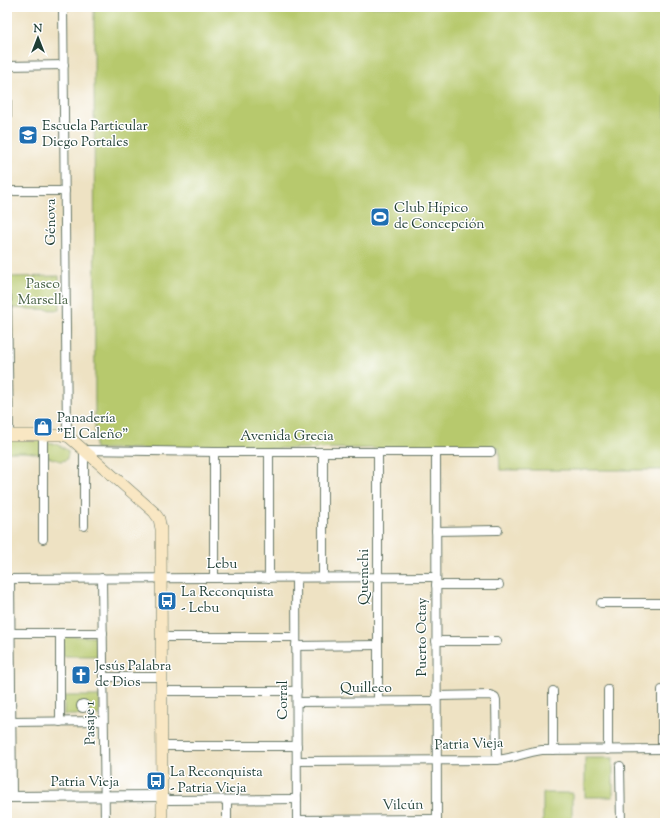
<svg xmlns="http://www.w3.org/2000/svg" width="672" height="830" viewBox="0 0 672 830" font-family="'Sorts Mill Goudy',serif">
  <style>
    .green { fill: #b7c96d; stroke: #6b8350 }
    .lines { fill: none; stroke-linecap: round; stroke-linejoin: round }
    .pedestrian-casing { stroke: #677766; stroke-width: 8 }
    .minor-casing { stroke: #677766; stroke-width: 10 }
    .tertiary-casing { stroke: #677766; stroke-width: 12 }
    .secondary-casing { stroke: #677766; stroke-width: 12 }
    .pedestrian { stroke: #fff; stroke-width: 6 }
    .minor { stroke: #fff; stroke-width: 8 }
    .tertiary { stroke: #fff; stroke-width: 10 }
    .secondary { stroke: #f9e7c3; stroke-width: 11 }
    .labels { text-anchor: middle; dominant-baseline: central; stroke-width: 3; stroke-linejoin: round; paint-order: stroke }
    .poi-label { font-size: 14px; fill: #1f3d34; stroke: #fff; text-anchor: start }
    .street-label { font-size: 14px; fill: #1f3d34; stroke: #fff }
    .park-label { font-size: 14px; fill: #456042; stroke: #fff }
  </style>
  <rect width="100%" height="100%" fill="#fff"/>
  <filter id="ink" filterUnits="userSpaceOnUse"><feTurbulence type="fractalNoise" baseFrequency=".025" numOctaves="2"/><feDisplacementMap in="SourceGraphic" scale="8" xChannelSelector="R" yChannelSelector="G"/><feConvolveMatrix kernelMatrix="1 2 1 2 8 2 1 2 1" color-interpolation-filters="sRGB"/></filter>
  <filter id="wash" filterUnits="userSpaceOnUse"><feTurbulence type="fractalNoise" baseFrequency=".012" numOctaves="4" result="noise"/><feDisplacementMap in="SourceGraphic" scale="16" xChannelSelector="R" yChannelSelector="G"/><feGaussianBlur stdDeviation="0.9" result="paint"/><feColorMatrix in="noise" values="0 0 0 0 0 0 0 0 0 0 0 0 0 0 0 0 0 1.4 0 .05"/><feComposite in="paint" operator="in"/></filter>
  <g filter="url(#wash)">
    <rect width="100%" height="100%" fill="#eee2c3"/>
    <g class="green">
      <polygon points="94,7 665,7 665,470 500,470 499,448 95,449"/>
      <polygon points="59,276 60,310 7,308 7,277"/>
      <path d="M7,440c20,0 45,-2 61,11v4l-2,5 -5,1 -27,-8 -10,-1h-17z"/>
      <polygon points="65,636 99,637 99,656 63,656 63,638"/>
      <polygon points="64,696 100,696 99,715 64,715"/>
      <rect x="585" y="758" width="28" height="39"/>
      <rect x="543" y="793" width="29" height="30"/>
    </g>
  </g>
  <g filter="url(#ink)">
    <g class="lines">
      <defs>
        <circle id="pedestrian" cx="83" cy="706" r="3"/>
        <g id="minor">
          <polyline points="63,7 67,436"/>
          <polyline points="7,66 64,65"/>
          <polyline points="7,67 7,188"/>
          <polyline points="7,191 65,191"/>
          <polyline points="7,296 9,435"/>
          <polyline points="214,452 214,578"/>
          <polyline points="269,452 269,578"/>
          <polyline points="323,452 323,577"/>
          <polyline points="436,452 437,823"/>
          <polyline points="84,526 84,450 214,452 491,452"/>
          <polyline points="436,531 498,530"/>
          <polyline points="43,539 43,435"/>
          <polyline points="296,577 297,823"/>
          <polyline points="102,578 105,823"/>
          <polyline points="7,579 436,577"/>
          <polyline points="10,579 12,797"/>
          <polyline points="436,585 499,585"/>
          <polyline points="601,603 665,603"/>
          <polyline points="10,633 103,633"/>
          <polyline points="60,633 60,722"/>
          <polyline points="161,637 296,637"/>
          <polyline points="436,641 497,641"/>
          <polyline points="296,646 378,645"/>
          <polyline points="103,677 162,677"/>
          <polyline points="608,690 608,750"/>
          <polyline points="662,690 662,749"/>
          <polyline points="162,691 297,691"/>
          <polyline points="553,691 553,750"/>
          <polyline points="436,696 491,695 495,697 496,700 497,760"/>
          <polyline points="297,702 436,701"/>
          <polyline points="378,702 378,452"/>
          <polyline points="11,722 103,721"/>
          <polyline points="162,746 297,746"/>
          <path d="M297,761l200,-1c15,-1 28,-8 45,-10l123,-1"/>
          <polyline points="620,766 621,823"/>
          <polyline points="162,796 169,800 297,799"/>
          <polyline points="297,820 437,819"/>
          <polyline points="227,823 227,800"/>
        </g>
        <polyline id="tertiary" points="7,797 162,796"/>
        <polyline id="secondary" points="7,435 61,435 69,437 154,512 159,519 161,529 162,823"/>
      </defs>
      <use href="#pedestrian" class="pedestrian-casing"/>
      <use href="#minor" class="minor-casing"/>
      <use href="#tertiary" class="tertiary-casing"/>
      <use href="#secondary" class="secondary-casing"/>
      <use href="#pedestrian" class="pedestrian"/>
      <use href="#minor" class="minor"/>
      <use href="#tertiary" class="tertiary"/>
      <use href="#secondary" class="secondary"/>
    </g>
  </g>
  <defs>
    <symbol id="school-square" viewBox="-11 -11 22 22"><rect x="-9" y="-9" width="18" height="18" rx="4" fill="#1f6fb2" stroke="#fff"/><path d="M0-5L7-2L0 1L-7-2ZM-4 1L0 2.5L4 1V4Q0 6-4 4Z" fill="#fff"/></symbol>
    <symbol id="stadium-square" viewBox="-11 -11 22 22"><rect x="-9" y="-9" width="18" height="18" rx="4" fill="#1f6fb2" stroke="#fff"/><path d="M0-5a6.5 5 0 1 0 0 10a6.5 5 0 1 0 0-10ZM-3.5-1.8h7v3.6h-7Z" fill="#fff"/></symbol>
    <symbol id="shop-square" viewBox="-11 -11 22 22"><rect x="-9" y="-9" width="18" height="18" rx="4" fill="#1f6fb2" stroke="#fff"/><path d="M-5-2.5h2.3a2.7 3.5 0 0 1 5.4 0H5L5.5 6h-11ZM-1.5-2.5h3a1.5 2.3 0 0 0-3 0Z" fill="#fff"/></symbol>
    <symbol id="bus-square" viewBox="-11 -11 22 22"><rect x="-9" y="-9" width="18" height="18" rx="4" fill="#1f6fb2" stroke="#fff"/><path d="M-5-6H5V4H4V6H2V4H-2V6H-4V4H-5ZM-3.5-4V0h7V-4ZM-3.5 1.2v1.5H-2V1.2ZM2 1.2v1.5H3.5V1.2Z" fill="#fff"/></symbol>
    <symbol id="church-square" viewBox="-11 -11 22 22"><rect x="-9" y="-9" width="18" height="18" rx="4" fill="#1f6fb2" stroke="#fff"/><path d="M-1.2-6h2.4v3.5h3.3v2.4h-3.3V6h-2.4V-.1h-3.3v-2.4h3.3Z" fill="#fff"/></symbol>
  </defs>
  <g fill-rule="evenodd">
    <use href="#school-square" x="17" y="124" width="22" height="22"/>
    <use href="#stadium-square" x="369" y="206" width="22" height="22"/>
    <use href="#shop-square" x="32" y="416" width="22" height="22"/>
    <use href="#bus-square" x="156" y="590" width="22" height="22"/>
    <use href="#church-square" x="70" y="664" width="22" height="22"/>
    <use href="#bus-square" x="145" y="770" width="22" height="22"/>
  </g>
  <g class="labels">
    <g class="poi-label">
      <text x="42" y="127">Escuela Particular<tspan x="42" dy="16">Diego Portales</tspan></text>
      <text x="394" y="209">Club Hípico<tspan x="394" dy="16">de Concepción</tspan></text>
      <text x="57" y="419">Panadería<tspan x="57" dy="16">"El Caleño"</tspan></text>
      <text x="181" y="593">La Reconquista<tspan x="181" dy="16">- Lebu</tspan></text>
      <text x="95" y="667">Jesús Palabra<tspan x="95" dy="16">de Dios</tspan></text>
      <text x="170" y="773">La Reconquista<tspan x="170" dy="16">- Patria Vieja</tspan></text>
    </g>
    <g class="street-label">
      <text transform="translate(52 222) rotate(-90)">Génova</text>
      <text x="287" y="437">Avenida Grecia</text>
      <text x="222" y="565">Lebu</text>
      <text transform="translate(365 577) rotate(-90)">Quemchi</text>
      <text transform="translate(423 637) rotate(-90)">Puerto Octay</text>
      <text x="366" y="689">Quilleco</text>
      <text transform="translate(284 700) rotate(-90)">Corral</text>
      <text transform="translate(91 723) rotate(-91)">Pasaje 1</text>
      <text transform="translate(469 745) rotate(-2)">Patria Vieja</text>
      <text x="85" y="783">Patria Vieja</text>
      <text transform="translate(403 806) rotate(-1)">Vilcún</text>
    </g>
    <g class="park-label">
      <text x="43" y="285">Paseo<tspan x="43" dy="16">Marsella</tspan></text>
    </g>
  </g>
  <rect width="672" height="830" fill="none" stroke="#fff" stroke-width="24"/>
  <g transform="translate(38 38)" stroke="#ffffff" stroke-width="3" paint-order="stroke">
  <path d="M0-3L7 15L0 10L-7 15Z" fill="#1f3d34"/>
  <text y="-6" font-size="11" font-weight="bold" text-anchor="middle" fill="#1f3d34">N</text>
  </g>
</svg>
